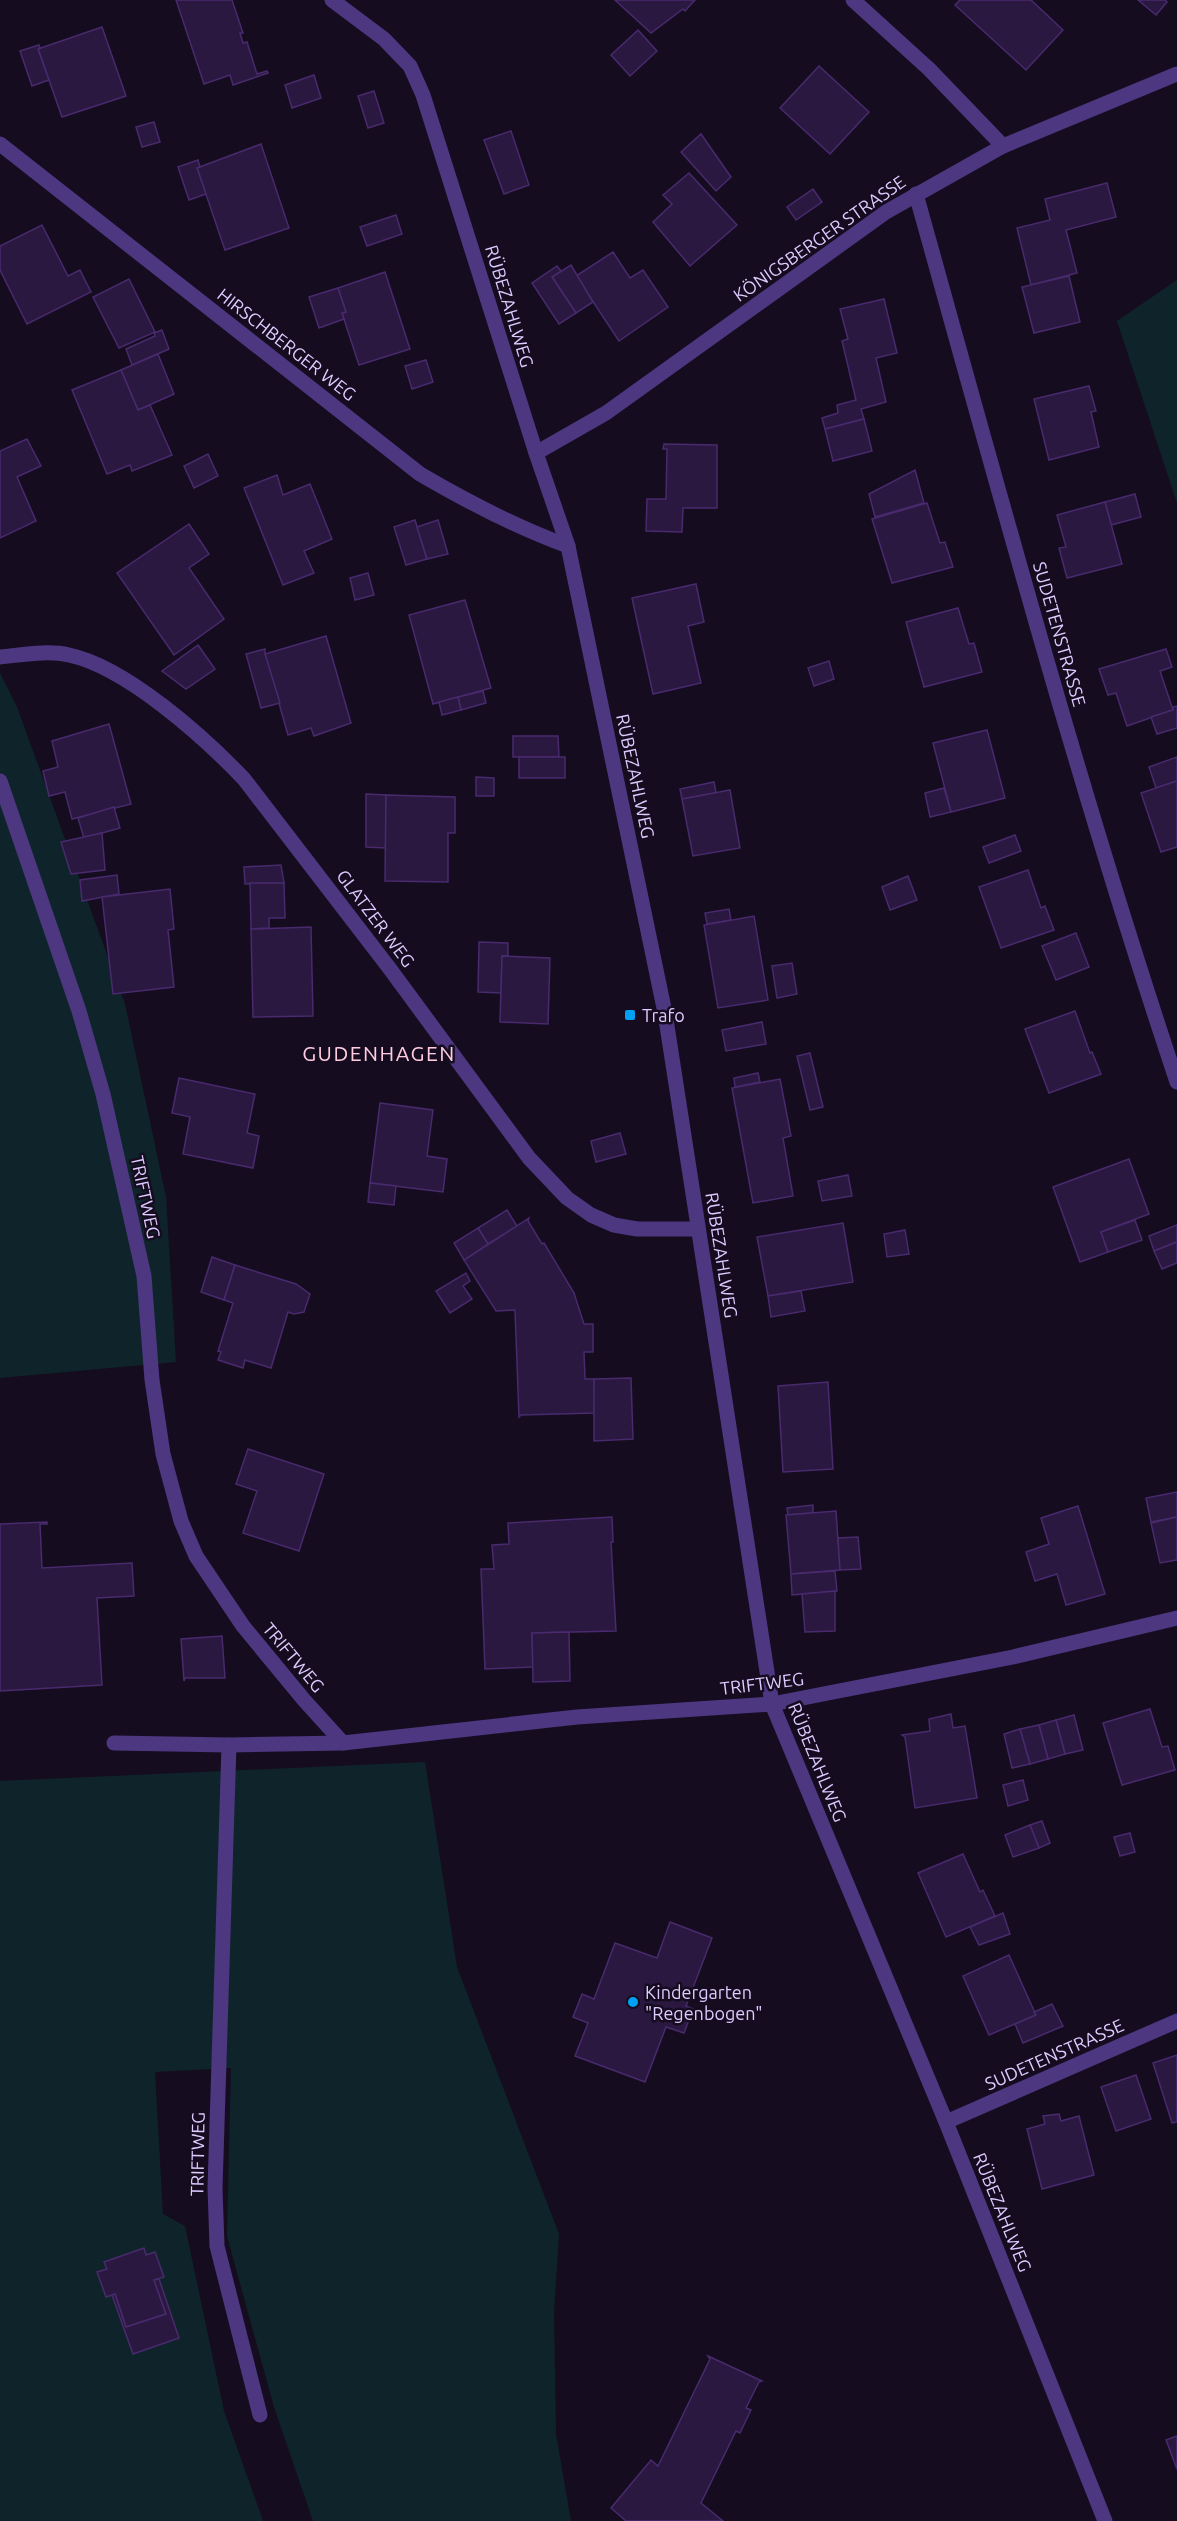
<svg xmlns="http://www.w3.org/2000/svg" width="1177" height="2521" viewBox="0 0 1177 2521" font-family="Ubuntu,sans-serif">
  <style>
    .green { fill: #0f242a }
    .building { fill: #2b1841; stroke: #482a6d; stroke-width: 1.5 }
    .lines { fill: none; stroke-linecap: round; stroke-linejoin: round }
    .minor { stroke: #4c3780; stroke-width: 15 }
    .poi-dot { fill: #00a0f6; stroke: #150c20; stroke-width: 2 }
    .labels { text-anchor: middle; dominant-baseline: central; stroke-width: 5; stroke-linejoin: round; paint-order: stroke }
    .street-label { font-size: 18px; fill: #decbff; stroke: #150c20 }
    .poi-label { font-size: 18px; fill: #decbff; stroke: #150c20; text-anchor: start }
    .quarter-label { font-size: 21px; letter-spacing: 1.5px; fill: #ffcde0; stroke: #150c20 }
  </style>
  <rect width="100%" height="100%" fill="#150c20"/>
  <g class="green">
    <polygon points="1177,280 1177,503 1117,321"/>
    <polygon points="0,673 17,707 125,1004 166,1197 176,1362 0,1378"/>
    <polygon points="425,1762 457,1967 559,2234 554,2314 556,2434 571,2521 313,2521 274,2407 227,2236 231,2068 155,2072 163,2214 185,2226 224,2411 263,2521 0,2521 0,1781"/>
  </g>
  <g class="building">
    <polygon points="176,0 232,0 243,33 240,33 243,43 247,42 257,74 267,71 268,73 233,85 230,75 204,84"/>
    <polygon points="615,0 695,0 685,11 683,9 651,33"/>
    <polygon points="960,0 1031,0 1063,30 1026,70 955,5"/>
    <polygon points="1138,0 1165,0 1167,2 1156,15"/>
    <polygon points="102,27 126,96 62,117 38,49"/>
    <polygon points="638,30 657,51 630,76 611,55"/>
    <polygon points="39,45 40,48 38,49 49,80 32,86 20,51"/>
    <polygon points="819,66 869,112 830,154 780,108"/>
    <polygon points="314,75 321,98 292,108 285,85"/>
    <polygon points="374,91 384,123 368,128 358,96"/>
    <polygon points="154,122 160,142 142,147 136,127"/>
    <polygon points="511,131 529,185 504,194 484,140"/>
    <polygon points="701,134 731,177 716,191 681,152"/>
    <polygon points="261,144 289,228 225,250 197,168"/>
    <polygon points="198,160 200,167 197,168 206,194 189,200 178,167"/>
    <polygon points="689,173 737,225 690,266 653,222 672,204 663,195"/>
    <polygon points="1107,183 1116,217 1066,230 1077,273 1031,285 1017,228 1050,220 1045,199"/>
    <polygon points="813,189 822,202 796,220 787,207"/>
    <polygon points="396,215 402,234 367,246 360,227"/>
    <polygon points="42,225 68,276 80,270 91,292 27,324 0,270 0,246"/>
    <polygon points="613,252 630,278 643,270 668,307 619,341 576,276"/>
    <polygon points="571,265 593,302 576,313 552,277"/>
    <polygon points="557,266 561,271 552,277 576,313 559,324 532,283"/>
    <polygon points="385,272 410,349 359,365 342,313 346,312 338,288"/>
    <polygon points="1069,276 1080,322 1034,333 1022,287"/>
    <polygon points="129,279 155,332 119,348 93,297"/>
    <polygon points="338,288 346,312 342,313 344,319 319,328 309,297"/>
    <polygon points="884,299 897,353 876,358 886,402 861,409 864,419 825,429 822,418 838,413 837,405 856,400 842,341 848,339 840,309"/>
    <polygon points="162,330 169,349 132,365 126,349 155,336 154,333"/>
    <polygon points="158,354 174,394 138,410 121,370"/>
    <polygon points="426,360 433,382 412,389 405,366"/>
    <polygon points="121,370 138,410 150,405 172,455 132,471 130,465 107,474 72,390"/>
    <polygon points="1089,386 1096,411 1091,412 1099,447 1049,460 1034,399"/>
    <polygon points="864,419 872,451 833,461 825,429"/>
    <polygon points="27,439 41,466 17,477 36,521 0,538 0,451"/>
    <polygon points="664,444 717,445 717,508 683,508 682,532 646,531 647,499 666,499 667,449 663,449"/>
    <polygon points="208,454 218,476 194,488 184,466"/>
    <polygon points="915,470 924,503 875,517 869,494"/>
    <polygon points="277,475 283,495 310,484 332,539 304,551 314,573 283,585 244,488"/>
    <polygon points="1135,494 1141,517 1111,525 1105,502"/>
    <polygon points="1105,502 1122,564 1067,578 1059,548 1066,547 1057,515"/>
    <polygon points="927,503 940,543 945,542 953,567 892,583 872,519"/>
    <polygon points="415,520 427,559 406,565 394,527"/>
    <polygon points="438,520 448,554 427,559 417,527"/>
    <polygon points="189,524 209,554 189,568 224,619 174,655 117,573"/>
    <polygon points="368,573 374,595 355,600 350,578"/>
    <polygon points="696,584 704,622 688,626 701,683 653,694 632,598"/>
    <polygon points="465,600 491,688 433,704 409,615"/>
    <polygon points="958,608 969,644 974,643 982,672 924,687 906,622"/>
    <polygon points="326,636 351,723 314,736 311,728 288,735 265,654"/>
    <polygon points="198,645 215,669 186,689 162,671"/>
    <polygon points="265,649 265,654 280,703 261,708 246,654"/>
    <polygon points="1166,649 1172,667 1160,671 1173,710 1127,726 1116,693 1108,695 1099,669"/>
    <polygon points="829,661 834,679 814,686 808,668"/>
    <polygon points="483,691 486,703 461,710 458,697"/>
    <polygon points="458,697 461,710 442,715 439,702"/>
    <polygon points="1177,706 1177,728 1157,734 1151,717 1173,710 1173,707"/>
    <polygon points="109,724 131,804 72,819 65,792 49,796 43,771 58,767 52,741"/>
    <polygon points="987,730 1005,798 951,812 933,743"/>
    <polygon points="513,736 558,736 559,757 513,757"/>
    <rect x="519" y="757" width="46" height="21"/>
    <polygon points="1177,757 1177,781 1156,788 1149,767"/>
    <polygon points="476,777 494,778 494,796 476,796"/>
    <polygon points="1177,781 1177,847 1161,852 1141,793"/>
    <polygon points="714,782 716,793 682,799 680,789"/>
    <polygon points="944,788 951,812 930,817 925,793"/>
    <polygon points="730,790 740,848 693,856 682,799"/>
    <polygon points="366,794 386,795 386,848 366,847"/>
    <polygon points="386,795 455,797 455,833 448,833 448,882 385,881"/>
    <polygon points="114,807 120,828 84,838 78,818"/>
    <polygon points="102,833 105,870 71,874 61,842"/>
    <polygon points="1015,835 1021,851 989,863 983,847"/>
    <polygon points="281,865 284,883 245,884 244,867"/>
    <polygon points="1028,870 1041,908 1045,906 1054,930 1001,948 979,887"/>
    <polygon points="117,875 119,894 82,901 80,880"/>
    <polygon points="908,876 917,900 890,910 882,887"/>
    <polygon points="250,883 284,883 285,918 269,918 269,928 251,929"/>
    <polygon points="170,889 174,929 168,930 174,987 113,994 102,897"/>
    <polygon points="729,909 731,920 707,924 705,913"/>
    <polygon points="754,916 768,1000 718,1008 704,925"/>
    <polygon points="311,927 313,1016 253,1017 251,929"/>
    <polygon points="1076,933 1089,967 1056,980 1042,946"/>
    <polygon points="479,942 508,943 508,956 502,956 501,993 478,992"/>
    <polygon points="502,956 550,958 548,1024 500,1022"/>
    <polygon points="792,963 797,994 777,998 772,966"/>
    <polygon points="1075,1011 1090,1053 1092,1052 1101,1074 1049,1093 1025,1029"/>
    <polygon points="762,1022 766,1044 726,1051 722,1030"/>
    <polygon points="810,1053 823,1107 810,1110 797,1056"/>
    <polygon points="758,1073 760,1082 735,1087 734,1078"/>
    <polygon points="179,1078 255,1094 247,1133 259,1136 253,1168 183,1154 190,1117 172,1113"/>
    <polygon points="780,1079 791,1136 783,1138 793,1196 753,1203 732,1088"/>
    <polygon points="380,1103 433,1110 427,1156 447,1159 443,1192 370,1183"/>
    <polygon points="620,1133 626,1154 596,1162 591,1141"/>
    <polygon points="1129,1159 1149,1214 1101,1232 1108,1252 1080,1262 1053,1187"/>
    <polygon points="848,1175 852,1196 822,1201 818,1181"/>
    <polygon points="370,1183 396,1186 394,1205 368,1202"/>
    <polygon points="507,1210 517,1226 488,1244 478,1228"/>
    <polygon points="529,1218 528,1221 542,1244 544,1243 574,1293 584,1324 593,1324 593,1352 584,1352 585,1379 594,1379 595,1413 521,1415 519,1417 515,1310 496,1311 464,1260"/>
    <polygon points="1135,1220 1142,1240 1108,1252 1101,1232"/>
    <polygon points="843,1223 853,1282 768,1296 757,1237"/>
    <polygon points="1177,1225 1177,1242 1154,1251 1149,1236"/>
    <polygon points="478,1228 488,1244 464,1260 454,1243"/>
    <polygon points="905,1230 909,1254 887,1257 884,1234"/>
    <polygon points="1177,1242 1177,1263 1162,1269 1154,1251"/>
    <polygon points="212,1257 235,1265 224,1300 201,1292"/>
    <polygon points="235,1265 296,1284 310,1294 304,1312 294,1314 288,1312 271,1368 245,1360 243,1368 218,1360 221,1352 218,1351 233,1303 224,1300"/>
    <polygon points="466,1273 470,1281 463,1286 472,1299 450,1313 436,1291"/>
    <polygon points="801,1291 805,1311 771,1317 768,1296"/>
    <polygon points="631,1378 633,1439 594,1441 594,1379"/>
    <polygon points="828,1382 833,1469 783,1472 778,1386"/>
    <polygon points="248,1449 324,1474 299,1551 243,1533 257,1491 236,1484"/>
    <polygon points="1177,1492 1177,1517 1151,1522 1146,1498"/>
    <polygon points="813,1505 813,1513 788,1515 787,1508"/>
    <polygon points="1078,1506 1105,1594 1066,1605 1057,1574 1035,1581 1026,1552 1049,1544 1041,1518"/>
    <polygon points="836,1511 840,1570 791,1574 786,1515"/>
    <polygon points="612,1517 613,1542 611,1542 616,1631 532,1633 533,1667 485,1669 481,1569 494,1569 492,1545 509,1544 508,1523"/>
    <polygon points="1177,1517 1177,1560 1160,1563 1151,1523"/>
    <polygon points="47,1522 47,1524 40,1524 42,1568 132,1563 134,1596 97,1598 102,1685 0,1691 0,1524"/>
    <polygon points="858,1537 861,1569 840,1570 838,1538"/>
    <polygon points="835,1571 837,1591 792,1595 791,1574"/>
    <polygon points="835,1591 835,1631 805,1632 802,1594"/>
    <polygon points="569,1632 570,1681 533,1682 532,1633"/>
    <polygon points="222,1636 225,1678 185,1678 184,1681 181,1639"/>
    <polygon points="1150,1709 1162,1747 1168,1746 1175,1770 1122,1785 1103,1723"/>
    <polygon points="951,1714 953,1728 965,1726 977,1798 915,1808 905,1737 902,1735 930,1731 929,1719"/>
    <polygon points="1074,1715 1083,1750 1065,1754 1056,1720"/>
    <polygon points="1056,1720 1065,1754 1048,1759 1039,1725"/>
    <polygon points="1039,1725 1048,1759 1030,1764 1020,1729"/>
    <polygon points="1020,1729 1030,1764 1012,1768 1004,1734"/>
    <polygon points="1023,1780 1028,1800 1008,1806 1003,1785"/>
    <polygon points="1042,1821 1050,1843 1039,1848 1030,1825"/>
    <polygon points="1030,1825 1039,1848 1013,1857 1005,1835"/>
    <polygon points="1130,1833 1135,1852 1120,1856 1114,1837"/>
    <polygon points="963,1854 980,1892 983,1890 995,1916 946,1937 918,1873"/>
    <polygon points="1003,1913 1010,1934 979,1945 970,1927"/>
    <polygon points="670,1922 712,1938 686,2006 693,2009 684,2033 666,2027 645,2082 575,2056 588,2023 573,2017 582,1994 594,1999 615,1943 657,1958"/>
    <polygon points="1009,1955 1036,2015 989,2035 963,1976"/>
    <polygon points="1052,2004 1063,2026 1023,2043 1015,2024 1036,2015 1034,2012"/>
    <polygon points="1177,2055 1177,2122 1172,2123 1153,2063"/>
    <polygon points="1136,2075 1151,2119 1116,2131 1101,2087"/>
    <polygon points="1059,2114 1061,2121 1079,2116 1094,2175 1042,2189 1027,2129 1045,2124 1043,2116"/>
    <polygon points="144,2248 146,2255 155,2252 164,2277 154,2280 166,2314 126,2327 115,2294 106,2297 97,2272 107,2269 104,2262"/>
    <polygon points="159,2279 179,2338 133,2354 112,2295 115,2294 126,2327 166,2314 154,2280"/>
    <polygon points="708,2356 762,2381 759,2382 746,2408 751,2410 740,2433 736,2431 701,2503 723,2521 626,2521 611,2508 651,2460 658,2466 710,2359"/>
    <polygon points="1177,2436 1177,2469 1166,2440"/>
  </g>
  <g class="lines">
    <g class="minor">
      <polyline points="332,0 384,39 410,66 423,95 536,453 568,546 665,1013 772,1704 946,2122 1105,2521"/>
      <polyline points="853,0 929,69 1003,146"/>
      <path d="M0,144l420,330c48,28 95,53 148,72"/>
      <path d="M916,194c83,297 163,595 261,888"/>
      <polyline points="536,453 606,413 886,212 1003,146 1177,74"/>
      <path d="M0,657c22,-2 47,-7 69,-2 57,12 135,82 175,124l146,190 139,189 38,40 24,17 23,10 23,4h61"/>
      <polyline points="0,781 79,1011 103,1094 144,1276 152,1380 163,1454 181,1521 196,1556 243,1626 304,1700 343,1743"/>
      <polyline points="114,1743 229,1745 343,1743 577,1717 772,1704 1013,1657 1177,1618"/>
      <polyline points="229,1745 215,2188 217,2246 260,2415"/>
      <polyline points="946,2122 1177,2021"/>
    </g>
  </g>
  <g class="poi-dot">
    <rect x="624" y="1009" width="12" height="12" rx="3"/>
    <circle cx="633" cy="2002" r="6"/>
  </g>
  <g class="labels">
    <g class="street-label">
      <text transform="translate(819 238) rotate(-35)">KÖNIGSBERGER STRASSE</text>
      <text transform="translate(510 306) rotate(73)">RÜBEZAHLWEG</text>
      <text transform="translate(287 344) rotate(38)">HIRSCHBERGER WEG</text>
      <text transform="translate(1060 634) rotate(74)">SUDETENSTRASSE</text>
      <text transform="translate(636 776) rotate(78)">RÜBEZAHLWEG</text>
      <text transform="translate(376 918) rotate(53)">GLATZER WEG</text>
      <text transform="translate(146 1197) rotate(78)">TRIFTWEG</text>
      <text transform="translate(722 1255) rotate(81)">RÜBEZAHLWEG</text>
      <text transform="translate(294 1657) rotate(50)">TRIFTWEG</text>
      <text transform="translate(762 1683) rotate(-7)">TRIFTWEG</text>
      <text transform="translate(818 1762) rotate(68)">RÜBEZAHLWEG</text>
      <text transform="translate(1054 2054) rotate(-24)">SUDETENSTRASSE</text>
      <text transform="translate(197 2154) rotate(-89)">TRIFTWEG</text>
      <text transform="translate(1003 2212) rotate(68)">RÜBEZAHLWEG</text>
    </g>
    <g class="poi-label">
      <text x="642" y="1015">Trafo</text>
      <text x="645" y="1992">Kindergarten<tspan x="645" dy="21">"Regenbogen"</tspan></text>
    </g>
    <g class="quarter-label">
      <text x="379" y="1053">GUDENHAGEN</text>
    </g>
  </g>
</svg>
